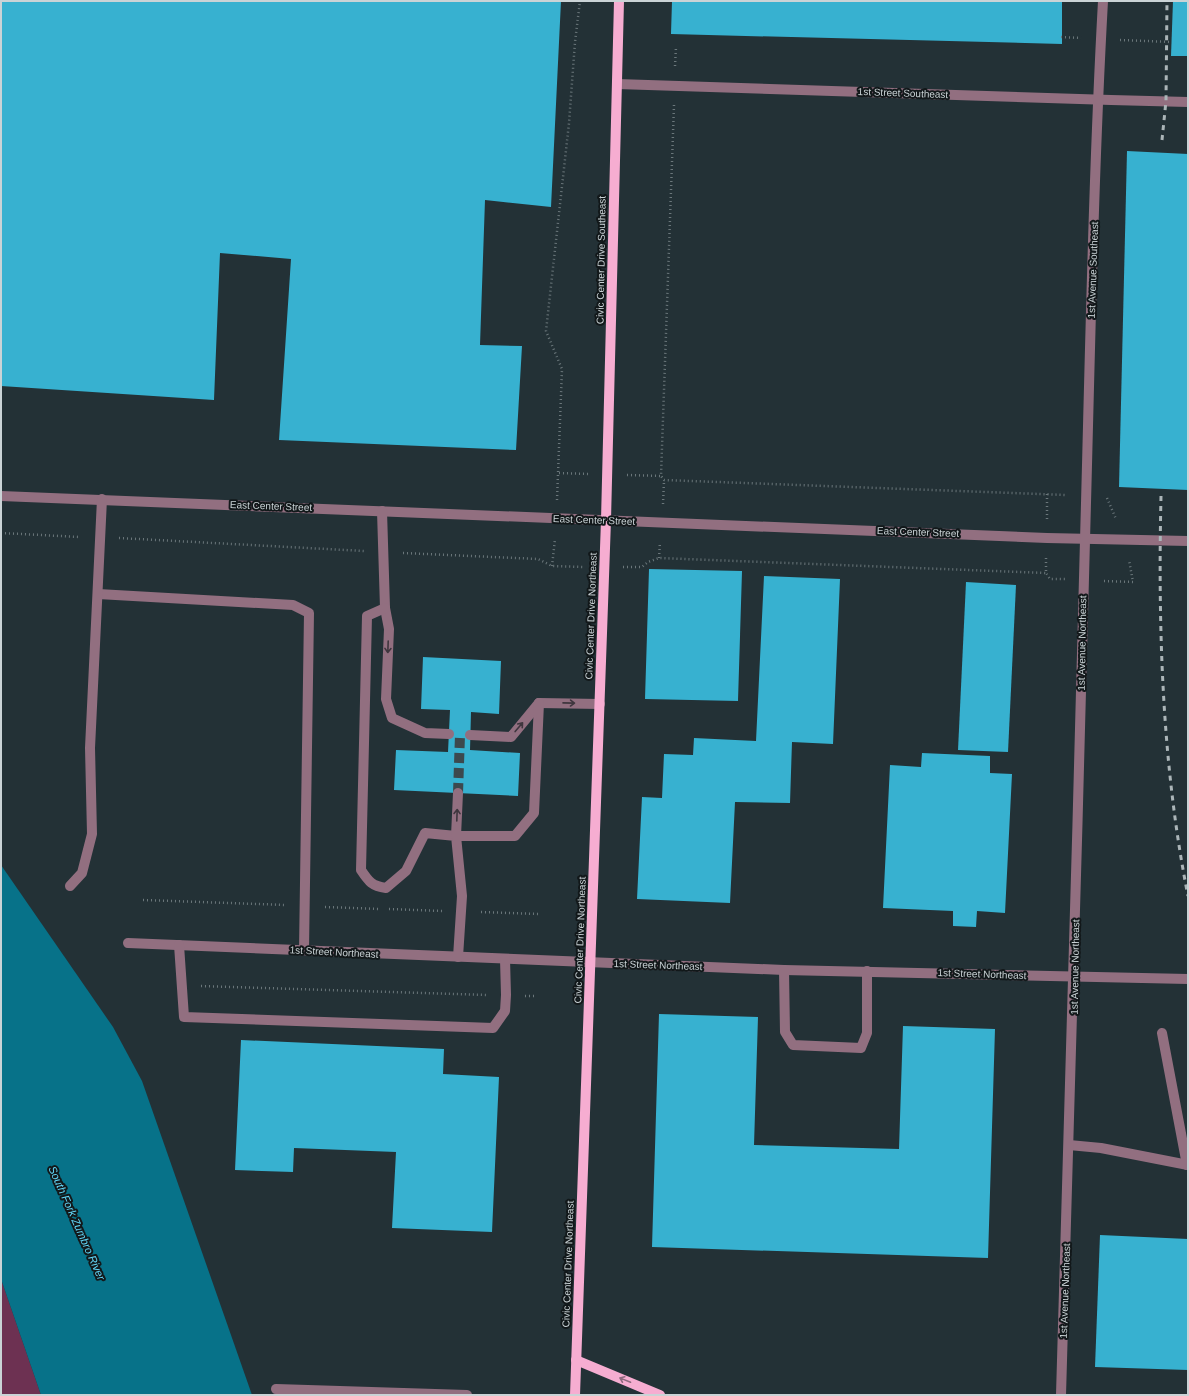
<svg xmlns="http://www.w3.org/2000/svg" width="1189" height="1396" viewBox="0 0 1189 1396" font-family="Arial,sans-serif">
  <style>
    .green { fill: #6d3152 }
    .water { fill: #077289 }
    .building { fill: #37b1d0 }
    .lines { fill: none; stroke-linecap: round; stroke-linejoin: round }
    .minor-tunnel { stroke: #3c494e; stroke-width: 10; stroke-dasharray: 10 5; stroke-linecap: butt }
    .path { stroke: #6b777b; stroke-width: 2.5; stroke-dasharray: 1 3; stroke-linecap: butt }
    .minor { stroke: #926f80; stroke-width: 10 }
    .major { stroke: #f6add1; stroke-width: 10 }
    .rail { stroke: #abb5b8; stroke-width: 3; stroke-dasharray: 5 5; stroke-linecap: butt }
    .oneway { stroke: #3f363e }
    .oneway2 { stroke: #8f6a7f }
    .labels { text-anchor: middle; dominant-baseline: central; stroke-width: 4; stroke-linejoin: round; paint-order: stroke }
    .street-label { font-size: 10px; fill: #cad3d6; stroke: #12181a }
    .water-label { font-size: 11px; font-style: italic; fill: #62d7f8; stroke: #12181a }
  </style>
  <rect width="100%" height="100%" fill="#233136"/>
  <polygon class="green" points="1,1279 41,1395 1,1395"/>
  <polygon class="water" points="1,865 113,1027 142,1081 252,1395 41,1395 1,1279"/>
  <g class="building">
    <polygon points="1,1 561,1 551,207 485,200 480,345 522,346 516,450 279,440 291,259 220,253 214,400 1,386"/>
    <polygon points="672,1 1062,1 1062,44 671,34"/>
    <polygon points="1173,1 1188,1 1188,56 1171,56"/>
    <polygon points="1127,151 1188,154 1188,490 1119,487"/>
    <polygon points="649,569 742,571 738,701 645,699"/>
    <polygon points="764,576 840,579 833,744 792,742 790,803 735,802 730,903 637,899 642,797 662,798 664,754 693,755 694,738 756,741"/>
    <polygon points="966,582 1016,585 1008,752 958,750"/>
    <polygon points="423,657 501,661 499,714 471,712 470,750 520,753 518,796 394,790 396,750 448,752 450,710 421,709"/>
    <polygon points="922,753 990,756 990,773 1012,774 1005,913 977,911 976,927 953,926 953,911 883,908 890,765 921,767"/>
    <polygon points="659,1014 758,1017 754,1145 899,1149 903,1026 995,1029 988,1258 652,1247"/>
    <polygon points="241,1040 444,1049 443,1074 499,1077 492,1232 392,1228 396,1152 294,1148 293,1172 235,1170"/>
    <polygon points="1100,1235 1188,1239 1188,1370 1095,1367"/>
  </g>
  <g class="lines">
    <polyline class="minor-tunnel" points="458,793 460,735"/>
    <g class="path">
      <polyline points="1061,37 1081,38"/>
      <polyline points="1120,40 1172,42"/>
      <polyline points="675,66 676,47"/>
      <polyline points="674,105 661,476 664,480 1066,495"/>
      <polyline points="559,473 588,474"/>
      <polyline points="627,475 661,476"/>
      <polyline points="1107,498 1116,519"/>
      <polyline points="557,500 562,369 546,331 569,123 575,42 580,1"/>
      <polyline points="663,504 664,481"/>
      <polyline points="1047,519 1047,493"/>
      <polyline points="1,533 80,537"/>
      <polyline points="119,538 364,551"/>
      <polyline points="403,553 538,559 552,566 584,567"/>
      <polyline points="659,558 660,542"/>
      <polyline points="1046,558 1046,573 1050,579 1065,579"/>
      <polyline points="552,566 555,539"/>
      <polyline points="623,567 642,567 648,562 659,558 1046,573"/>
      <polyline points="1104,581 1133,582 1129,560"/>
      <polyline points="143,900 286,905"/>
      <polyline points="325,907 380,909"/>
      <polyline points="389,909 442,911"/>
      <polyline points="481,912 538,914"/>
      <polyline points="201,986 486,995"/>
      <polyline points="525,996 535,996"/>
    </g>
    <g class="minor">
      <polyline points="617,84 1111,100 1188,102"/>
      <polyline points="1,496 1047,538 1188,541"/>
      <polyline points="382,511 385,608 389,629 386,699 392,718 425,733 449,734"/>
      <polyline points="98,594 293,605 309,613 304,950"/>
      <path d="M385,608l-18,8 -6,254c8,12 11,16 25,18l20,-17 19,-38 31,3 6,60 -4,61"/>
      <polyline points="539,703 600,704"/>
      <polyline points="470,735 511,737 539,703"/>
      <polyline points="458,793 456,836 515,836 534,813 539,703"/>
      <polyline points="70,886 82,873 92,834 90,748 102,499"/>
      <polyline points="128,943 784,970 1188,979"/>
      <polyline points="179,945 184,1017 493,1028 505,1011 506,995 505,959"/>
      <polyline points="784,970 785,1032 793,1045 861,1048 867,1033 867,971"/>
      <polyline points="1162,1033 1187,1165"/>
      <polyline points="1069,1145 1101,1148 1188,1165"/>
      <polyline points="276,1389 467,1395"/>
      <path d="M1061,1395c10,-285 16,-570 24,-855 5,-179 8,-359 18,-539"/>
    </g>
    <g class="major">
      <polyline points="576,1360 660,1395"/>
      <polyline points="575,1395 606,520 619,1"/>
    </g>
    <g class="rail">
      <polyline points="1162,140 1166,101 1167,1"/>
      <path d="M1161,496c-3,132 1,270 27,400"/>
    </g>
  </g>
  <defs><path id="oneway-shaft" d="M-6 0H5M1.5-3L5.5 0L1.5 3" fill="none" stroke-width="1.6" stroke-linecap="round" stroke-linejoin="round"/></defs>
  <g class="oneway">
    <use href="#oneway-shaft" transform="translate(388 647) rotate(92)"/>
    <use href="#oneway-shaft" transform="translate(569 703) rotate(1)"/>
    <use href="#oneway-shaft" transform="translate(519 727) rotate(-50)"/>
    <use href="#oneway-shaft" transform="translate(457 815) rotate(-88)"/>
  </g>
  <use class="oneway2" href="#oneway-shaft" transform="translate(625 1380) rotate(-158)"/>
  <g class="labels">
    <g class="street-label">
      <text transform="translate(903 93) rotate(2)">1st Street Southeast</text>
      <text transform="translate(601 260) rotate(-89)">Civic Center Drive Southeast</text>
      <text transform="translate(1093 270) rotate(-88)">1st Avenue Southeast</text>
      <text transform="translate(271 506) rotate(2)">East Center Street</text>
      <text transform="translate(594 520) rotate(2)">East Center Street</text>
      <text transform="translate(918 532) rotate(2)">East Center Street</text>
      <text transform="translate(591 616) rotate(-88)">Civic Center Drive Northeast</text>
      <text transform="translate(1082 643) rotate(-89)">1st Avenue Northeast</text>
      <text transform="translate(580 940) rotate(-88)">Civic Center Drive Northeast</text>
      <text transform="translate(334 952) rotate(3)">1st Street Northeast</text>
      <text transform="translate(658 965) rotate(2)">1st Street Northeast</text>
      <text transform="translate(1075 967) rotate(-89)">1st Avenue Northeast</text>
      <text transform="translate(982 974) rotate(2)">1st Street Northeast</text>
      <text transform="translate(568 1264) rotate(-88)">Civic Center Drive Northeast</text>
      <text transform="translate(1065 1291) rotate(-88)">1st Avenue Northeast</text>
    </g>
    <g class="water-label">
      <text transform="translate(77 1223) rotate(66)">South Fork Zumbro River</text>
    </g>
  </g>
  <rect width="1189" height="1396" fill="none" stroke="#cad3d6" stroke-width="4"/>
</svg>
